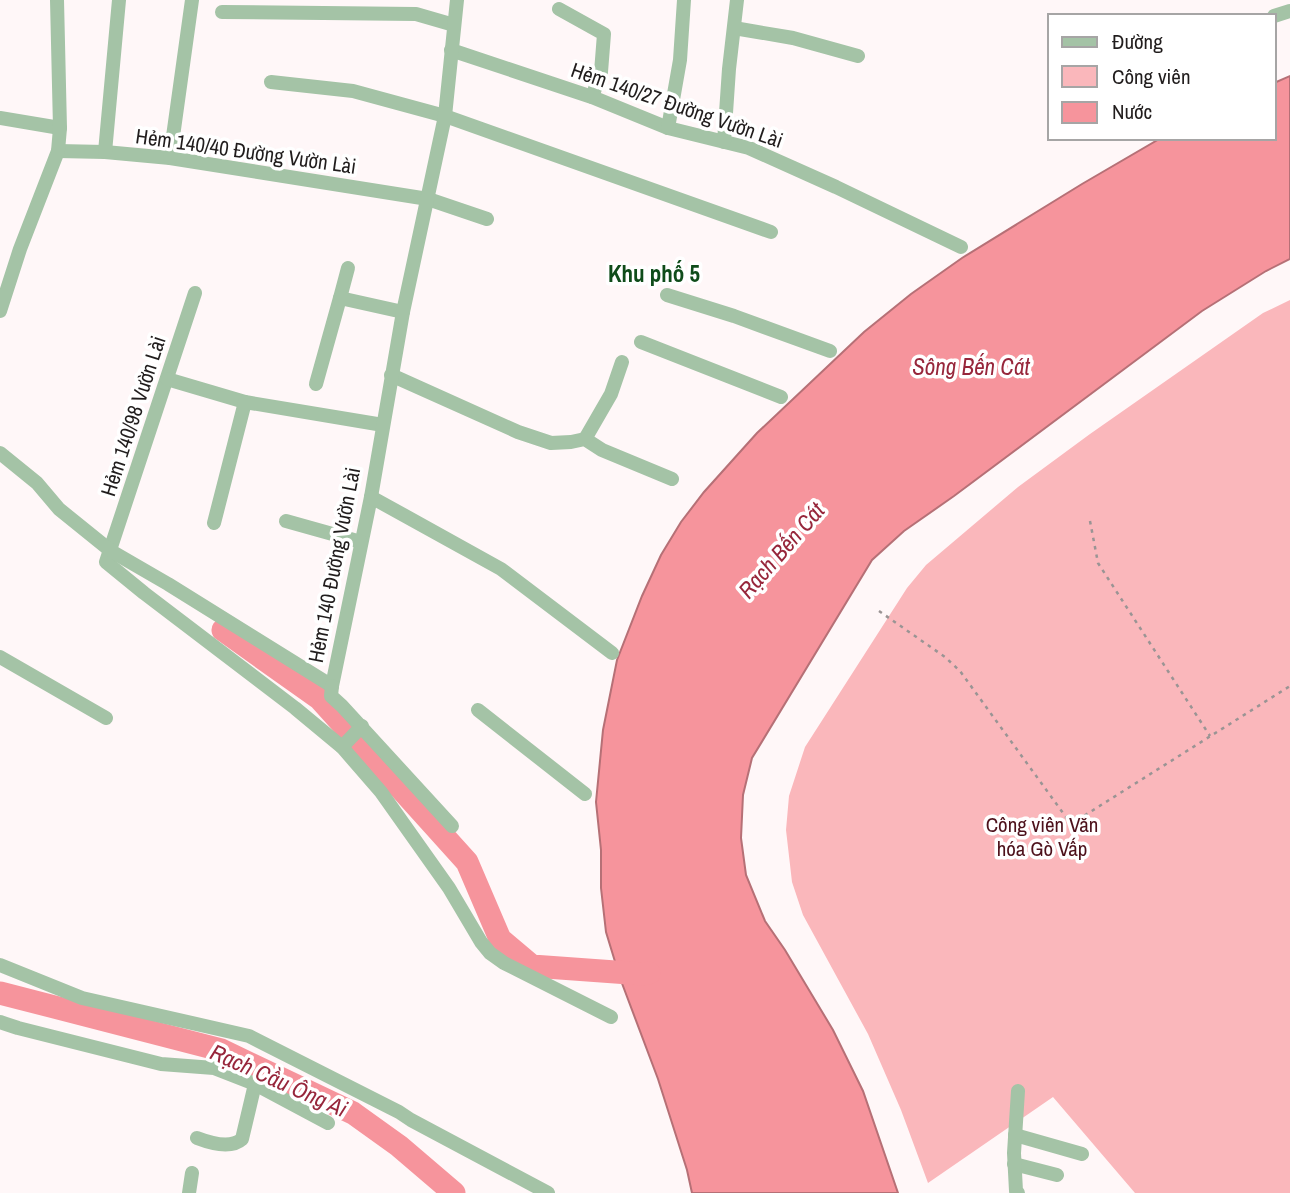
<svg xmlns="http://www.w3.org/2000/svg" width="1290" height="1193" viewBox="0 0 1290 1193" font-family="'Archivo Narrow',sans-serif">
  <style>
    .green { fill: #fab7bb }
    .water { fill: #f6949c; stroke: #b67076; stroke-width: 2 }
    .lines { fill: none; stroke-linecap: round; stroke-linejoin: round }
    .river { stroke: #f6949c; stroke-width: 23 }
    .path { stroke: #9a9494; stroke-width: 2.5; stroke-dasharray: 3.5 5; stroke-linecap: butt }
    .minor { stroke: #a4c3a6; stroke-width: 14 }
    .labels { text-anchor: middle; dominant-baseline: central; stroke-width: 7; stroke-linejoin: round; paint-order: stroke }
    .street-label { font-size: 21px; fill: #211d1d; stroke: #fff }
    .park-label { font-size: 21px; fill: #4d111b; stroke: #fff }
    .neighbourhood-label { font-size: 23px; font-weight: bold; fill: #0f4c1a; stroke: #fff }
    .water-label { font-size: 23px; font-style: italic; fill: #97263b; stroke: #fff }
  </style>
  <rect width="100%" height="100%" fill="#fff7f8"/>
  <polygon class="green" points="1290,300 1290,1193 1135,1193 1053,1097 928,1183 901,1110 868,1034 803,915 792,882 786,830 789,796 805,747 907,588 926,565 1018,487 1090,434 1263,313"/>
  <polygon class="water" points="1290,76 1290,259 1266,271 1202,311 954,496 904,531 872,560 752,758 743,795 741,838 746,875 765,921 785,950 833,1030 863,1091 898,1193 692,1193 687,1170 658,1079 620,978 606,932 601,888 601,850 596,802 603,730 617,660 642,596 661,555 681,522 704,492 757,433 864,332 911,294 962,258 1082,184 1161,138 1274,138 1274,83"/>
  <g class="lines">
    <g class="river">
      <polyline points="223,630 320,699 467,862 500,939 532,966 643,974 649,973"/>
      <polyline points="0,993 221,1050 353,1113 399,1146 454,1193"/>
    </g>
    <g class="path">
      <polyline points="1090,521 1098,563 1210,736"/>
      <polyline points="879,611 945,657 960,671 1071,824 1290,686"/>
    </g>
    <g class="minor">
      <polyline points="559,9 604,34 601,72 592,97"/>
      <polyline points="222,12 416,14 454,25"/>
      <polyline points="1274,16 1290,11"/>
      <polyline points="734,28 793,38 858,56"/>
      <polyline points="451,50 592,97 668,128 749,148 836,187 961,247"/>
      <polyline points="271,82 353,91 445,116 771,232"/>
      <polyline points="0,118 60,128"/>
      <polyline points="668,128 680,60 684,0"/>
      <polyline points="724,142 729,69 737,0"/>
      <polyline points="58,151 105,152 170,158 428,199 487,219"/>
      <polyline points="105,152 119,0"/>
      <polyline points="170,158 192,0"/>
      <polyline points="195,293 106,562 144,593 295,708 342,747 381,792 449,888 481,942 490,953 504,963 611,1017"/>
      <polyline points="667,295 734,316 830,351"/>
      <polyline points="340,298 348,268"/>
      <polyline points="0,311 20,249 58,151 60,128 57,0"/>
      <polyline points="641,342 781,397"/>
      <polyline points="391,375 518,432 551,443 571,442 585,439 602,450 672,479"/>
      <polyline points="167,379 245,402 383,425"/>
      <polyline points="316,384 340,298 403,312"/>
      <polyline points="585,439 611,394 622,362"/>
      <polyline points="0,453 37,483 59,509 111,551 168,584 332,686 371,497 403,312 445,116 457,0"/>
      <polyline points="371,497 501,569 612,653"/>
      <polyline points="286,521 361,542"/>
      <polyline points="214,523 245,402"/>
      <polyline points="0,657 106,718"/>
      <polyline points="332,686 331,696 342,706 452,826"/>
      <polyline points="478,710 585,794"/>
      <polyline points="342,747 362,726"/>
      <polyline points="0,965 82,998 249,1036 399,1112 411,1120 548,1193"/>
      <polyline points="0,1022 18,1028 161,1064 214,1068 255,1084 328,1123"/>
      <polyline points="1015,1135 1082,1154"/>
      <path d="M197,1138c13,5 34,11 45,1l13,-55"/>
      <polyline points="1014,1164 1057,1175"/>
      <polyline points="189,1193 192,1173"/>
      <polyline points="1018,1193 1016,1191 1014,1153 1018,1091"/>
    </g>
  </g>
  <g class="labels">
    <g class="street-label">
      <text transform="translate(677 105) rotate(19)">Hẻm 140/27 Đường Vườn Lài</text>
      <text transform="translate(246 151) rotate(8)">Hẻm 140/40 Đường Vườn Lài</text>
      <text transform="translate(133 416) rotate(-72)">Hẻm 140/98 Vườn Lài</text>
      <text transform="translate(334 565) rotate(-79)">Hẻm 140 Đường Vườn Lài</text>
    </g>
    <g class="park-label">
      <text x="1042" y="824">Công viên Văn<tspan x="1042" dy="24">hóa Gò Vấp</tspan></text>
    </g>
    <g class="neighbourhood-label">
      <text x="654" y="273">Khu phố 5</text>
    </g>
    <g class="water-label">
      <text x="971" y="366">Sông Bến Cát</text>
      <text transform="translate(781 550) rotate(-49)">Rạch Bến Cát</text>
      <text transform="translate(279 1080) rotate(24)">Rạch Cầu Ông Ai</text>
    </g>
  </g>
  <rect x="1048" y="14" width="228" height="126" fill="#ffffff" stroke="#a6a5a5" stroke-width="2"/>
  <rect x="1062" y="37" width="35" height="10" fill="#a4c3a6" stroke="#a6a5a5" stroke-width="2"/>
  <text x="1112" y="49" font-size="21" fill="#211d1d">Đường</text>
  <rect x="1062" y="66" width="35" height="21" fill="#fab7bb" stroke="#a6a5a5" stroke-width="2"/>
  <text x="1112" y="84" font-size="21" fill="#211d1d">Công viên</text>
  <rect x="1062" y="102" width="35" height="21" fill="#f6949c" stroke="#a6a5a5" stroke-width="2"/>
  <text x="1112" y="119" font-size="21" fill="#211d1d">Nước</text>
</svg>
